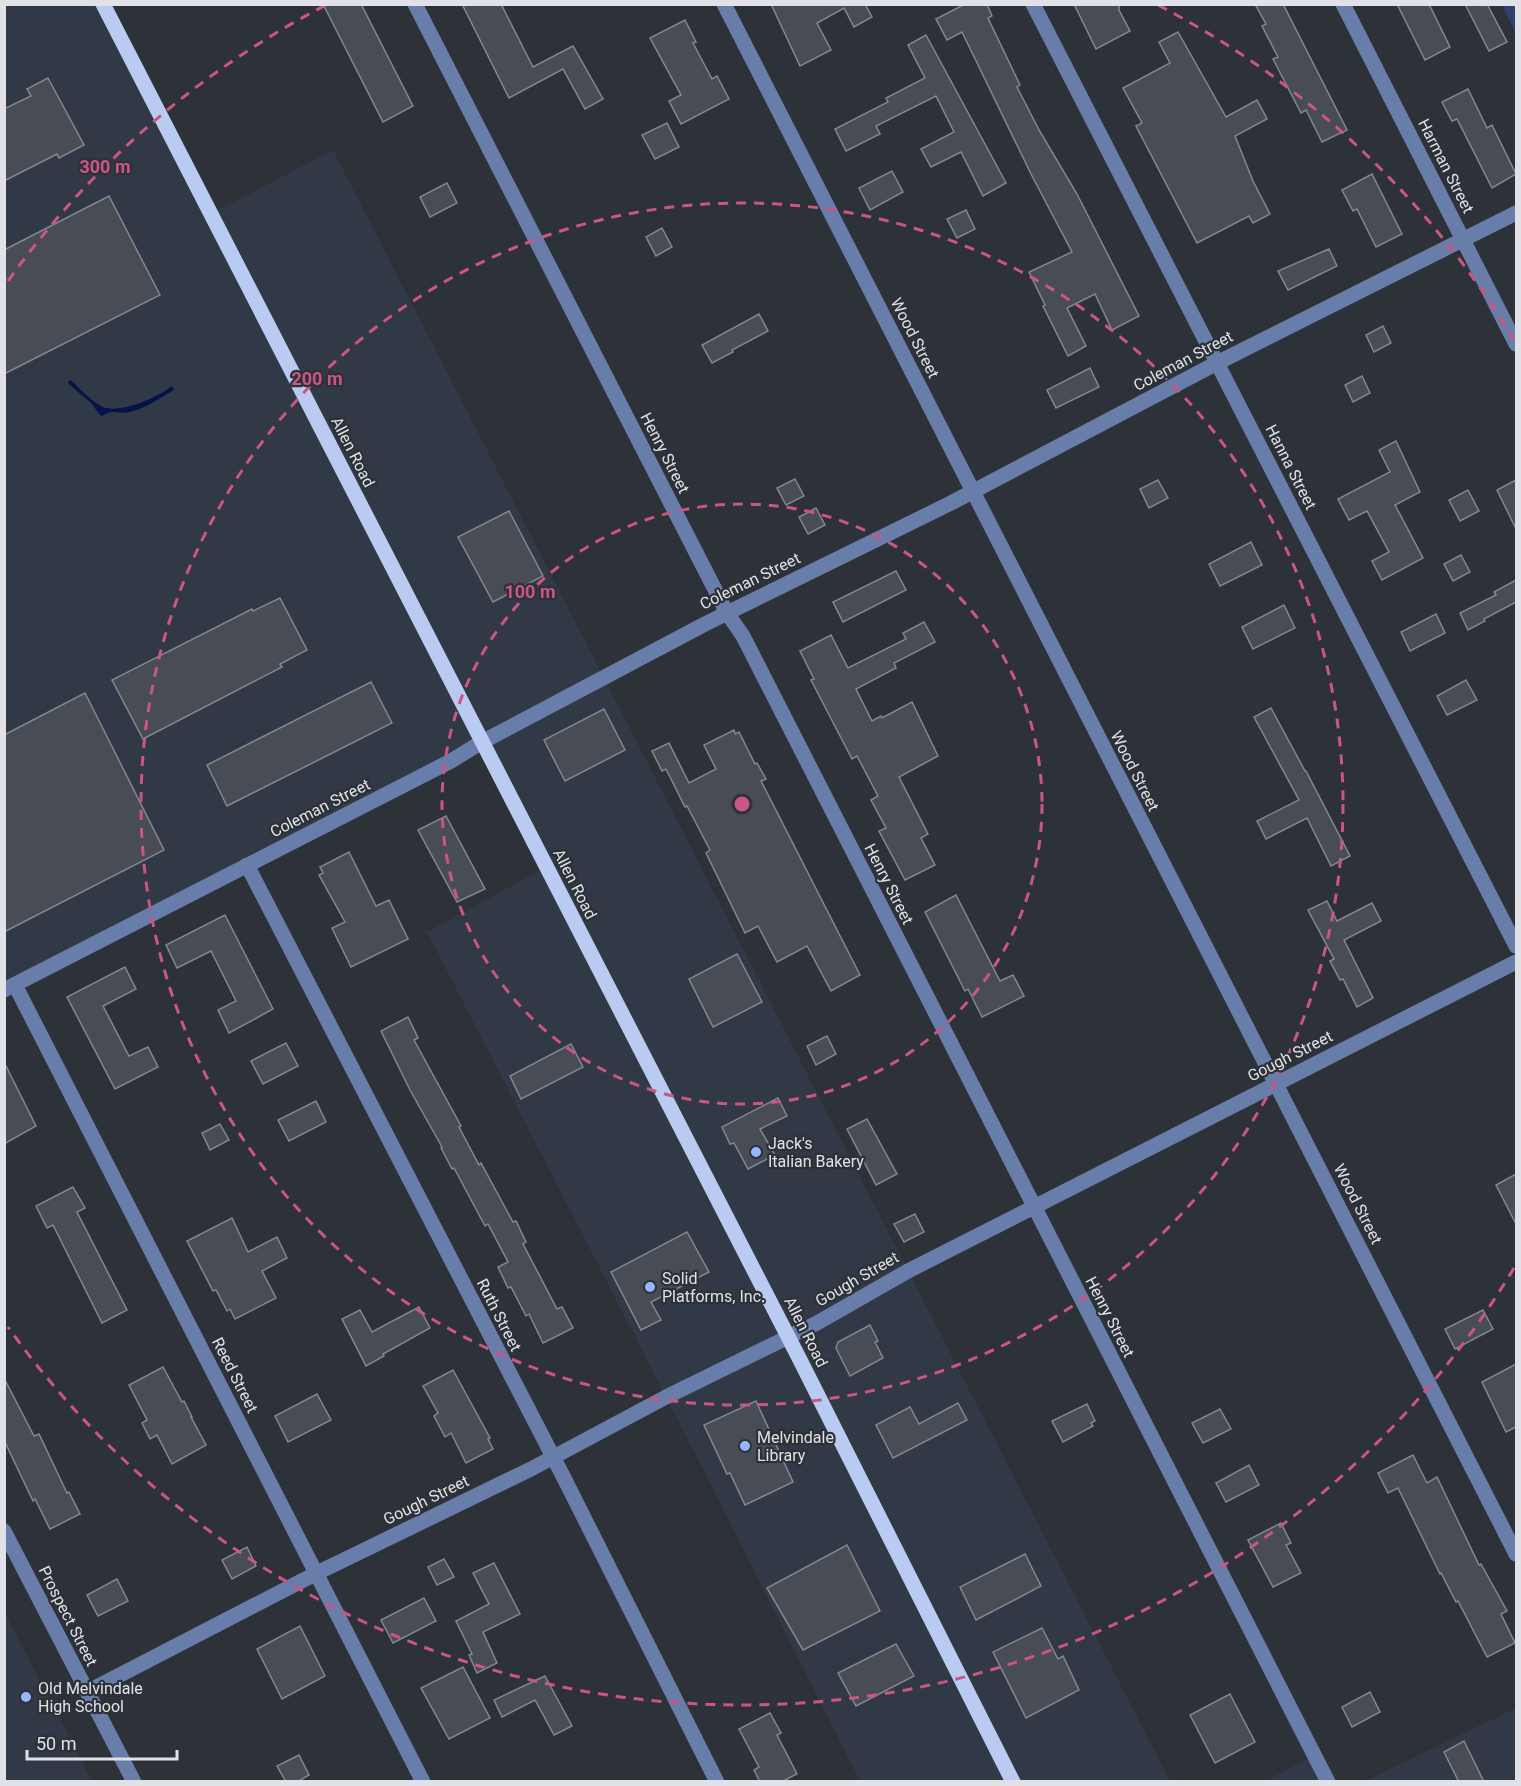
<svg xmlns="http://www.w3.org/2000/svg" width="1521" height="1786" viewBox="0 0 1521 1786" font-family="Roboto,sans-serif">
  <style>
    .built { fill: #323946 }
    .green { fill: #2e406b }
    .water { fill: #05134a }
    .building { fill: #484c54; stroke: #838790; stroke-width: 1.5 }
    .lines { fill: none; stroke-linecap: round; stroke-linejoin: round }
    .minor { stroke: #697dab; stroke-width: 15 }
    .major { stroke: #bacbf1; stroke-width: 15 }
    .ring { fill: none; stroke: #cb5585; stroke-width: 3; stroke-dasharray: 10 8 }
    .poi-dot { fill: #96b6fd; stroke: #2d3138; stroke-width: 2 }
    .labels { text-anchor: middle; dominant-baseline: central; stroke-width: 4.5; stroke-linejoin: round; paint-order: stroke }
    .street-label { font-size: 16px; fill: #e0e2e7; stroke: #2d3138 }
    .poi-label { font-size: 16px; fill: #e0e2e7; stroke: #2d3138; text-anchor: start }
    .centre { fill: #cb5585; stroke: #2d3138; stroke-width: 3 }
    .ring-label { font-size: 18px; text-anchor: middle; font-weight: bold; fill: #cb5585; stroke: #2d3138; stroke-width: 4.5; stroke-linejoin: round; paint-order: stroke }
  </style>
  <rect width="100%" height="100%" fill="#2d3138"/>
  <g class="built">
    <polygon points="5,5 103,5 211,214 333,150 1170,1781 860,1781 678,1420 427,932 546,867 482,742 5,990"/>
    <polygon points="5,1613 92,1781 5,1781"/>
    <polygon points="1516,1708 1516,1781 1365,1781"/>
    <polygon points="1314,1755 1328,1782 1264,1782"/>
  </g>
  <polygon class="green" points="1502,5 1516,5 1516,34"/>
  <path class="water" d="M71,380c7,7 22,23 32,27 18,7 55,-10 69,-21l2,4c-14,8 -28,18 -44,22 -12,3 -16,-4 -28,4l-3,-2 -7,-10 -23,-20 -1,-2z"/>
  <g class="building">
    <polygon points="323,4 361,4 413,106 383,122"/>
    <polygon points="462,4 501,4 533,67 573,46 603,99 585,109 563,69 509,98"/>
    <polygon points="771,4 865,4 872,17 854,27 844,8 817,23 831,50 800,66"/>
    <polygon points="965,4 987,4 992,16 988,18 1020,85 1017,87 1039,130 1077,194 1139,316 1112,330 1095,294 1067,308 1086,346 1068,356 1043,306 1045,305 1029,272 1072,252 1031,174 962,32 947,40 936,19"/>
    <polygon points="1074,4 1119,4 1119,10 1130,31 1096,49"/>
    <polygon points="1255,4 1283,4 1347,130 1322,142 1306,110 1301,113 1273,59 1278,57 1262,26 1266,24"/>
    <polygon points="1397,4 1429,4 1450,47 1425,60"/>
    <polygon points="1465,4 1487,4 1507,42 1489,51"/>
    <polygon points="685,20 696,42 693,43 712,79 717,76 729,99 681,124 669,101 681,95 650,38"/>
    <polygon points="1178,32 1226,117 1257,100 1267,119 1235,136 1253,181 1270,214 1253,223 1249,216 1197,243 1136,126 1142,123 1123,88 1170,63 1159,42"/>
    <polygon points="926,35 1006,183 983,196 961,152 931,167 921,149 954,132 936,96 876,126 880,134 846,151 835,129 888,102 886,98 925,78 908,45"/>
    <polygon points="48,78 84,145 59,158 57,154 4,181 4,109 31,96 27,89"/>
    <polygon points="1468,89 1487,128 1492,125 1516,174 1492,188 1457,119 1452,121 1442,102"/>
    <polygon points="667,123 679,147 655,159 642,135"/>
    <polygon points="892,171 903,192 870,210 859,188"/>
    <polygon points="1372,174 1402,234 1376,247 1357,209 1353,211 1342,190"/>
    <polygon points="447,183 457,203 430,217 420,197"/>
    <polygon points="109,196 160,295 4,374 4,250"/>
    <polygon points="966,210 975,229 957,238 947,219"/>
    <polygon points="662,228 672,247 656,256 646,237"/>
    <polygon points="1329,249 1337,266 1288,290 1278,271"/>
    <polygon points="759,314 768,331 732,350 733,352 712,363 702,345"/>
    <polygon points="1383,326 1391,343 1374,352 1366,335"/>
    <polygon points="1090,368 1099,387 1056,408 1047,390"/>
    <polygon points="1362,376 1370,393 1353,402 1345,385"/>
    <polygon points="1396,441 1420,492 1395,505 1423,558 1382,580 1372,561 1389,552 1367,511 1349,520 1338,499 1390,472 1379,450"/>
    <polygon points="795,479 804,496 786,505 777,488"/>
    <polygon points="1158,480 1168,498 1149,508 1140,489"/>
    <polygon points="1516,480 1516,529 1497,490"/>
    <polygon points="1468,490 1479,511 1460,521 1449,500"/>
    <polygon points="816,508 825,525 808,534 799,517"/>
    <polygon points="509,511 543,576 493,602 458,537"/>
    <polygon points="1251,542 1262,565 1220,586 1209,564"/>
    <polygon points="1461,555 1470,572 1453,581 1444,564"/>
    <polygon points="896,571 906,590 843,622 833,602"/>
    <polygon points="1516,580 1516,602 1484,619 1485,621 1468,630 1460,613 1496,595 1494,592"/>
    <polygon points="280,598 307,650 280,664 282,667 143,739 112,680 252,609 253,611"/>
    <polygon points="1284,605 1295,628 1253,649 1242,627"/>
    <polygon points="1436,614 1445,633 1410,651 1401,632"/>
    <polygon points="924,622 935,642 894,663 896,668 856,689 872,721 881,716 882,718 912,702 938,756 899,777 928,834 921,838 935,865 905,880 879,831 886,828 871,800 878,796 857,756 852,759 811,680 814,679 800,651 831,635 848,668 906,639 903,633"/>
    <polygon points="1466,680 1477,700 1447,715 1437,696"/>
    <polygon points="371,682 392,723 227,806 207,765"/>
    <polygon points="85,693 164,850 4,932 4,735"/>
    <polygon points="1271,708 1305,771 1306,771 1350,856 1331,866 1307,818 1266,839 1257,821 1299,800 1254,717"/>
    <polygon points="604,709 625,750 565,781 544,740"/>
    <polygon points="734,730 735,734 739,732 755,764 757,763 766,779 761,781 860,975 831,991 807,946 777,962 758,926 745,933 706,853 710,850 687,806 685,807 666,769 662,771 652,751 669,743 689,783 716,769 704,745"/>
    <polygon points="446,816 485,889 457,902 418,830"/>
    <polygon points="349,852 376,906 389,900 408,939 351,967 332,928 345,922 319,875 323,873 320,867"/>
    <polygon points="956,895 1000,981 1013,975 1024,996 982,1017 968,989 965,991 925,912"/>
    <polygon points="1327,901 1337,921 1372,903 1381,921 1344,940 1373,998 1357,1007 1343,979 1340,980 1330,961 1334,959 1308,910"/>
    <polygon points="225,915 273,1009 229,1033 218,1010 236,1001 211,951 177,968 166,945"/>
    <polygon points="737,954 762,1002 713,1027 689,979"/>
    <polygon points="125,967 136,989 103,1006 129,1056 148,1047 158,1067 115,1089 67,997"/>
    <polygon points="408,1017 418,1038 414,1040 461,1126 459,1127 479,1165 481,1163 513,1222 516,1221 526,1242 523,1244 557,1309 562,1307 573,1328 543,1343 529,1314 526,1316 511,1287 508,1288 498,1267 508,1262 488,1224 485,1226 454,1168 452,1169 441,1148 442,1147 410,1090 381,1031"/>
    <polygon points="827,1036 836,1054 816,1065 807,1046"/>
    <polygon points="286,1043 298,1066 263,1084 251,1061"/>
    <polygon points="571,1044 583,1067 521,1099 510,1076"/>
    <polygon points="4,1062 36,1126 4,1144"/>
    <polygon points="778,1098 787,1116 760,1129 775,1155 748,1169 734,1143 730,1144 722,1127"/>
    <polygon points="316,1101 326,1122 289,1141 278,1120"/>
    <polygon points="867,1119 897,1174 876,1185 847,1129"/>
    <polygon points="220,1124 229,1140 210,1150 202,1133"/>
    <polygon points="1516,1174 1516,1224 1496,1185"/>
    <polygon points="73,1187 85,1208 77,1212 127,1310 102,1323 53,1225 47,1228 36,1206"/>
    <polygon points="915,1214 924,1232 904,1242 894,1224"/>
    <polygon points="232,1218 248,1252 277,1237 287,1258 262,1271 276,1298 235,1319 230,1309 227,1311 216,1290 213,1291 187,1241"/>
    <polygon points="687,1232 709,1272 651,1302 661,1320 641,1330 611,1272"/>
    <polygon points="419,1307 430,1328 383,1354 384,1356 366,1366 342,1319 360,1310 372,1332"/>
    <polygon points="1483,1310 1493,1329 1455,1349 1445,1329"/>
    <polygon points="870,1325 878,1341 875,1342 883,1358 850,1376 836,1348 838,1342"/>
    <polygon points="1516,1364 1516,1427 1506,1432 1482,1382"/>
    <polygon points="163,1367 182,1402 184,1401 192,1417 191,1417 206,1445 172,1464 157,1435 150,1439 142,1423 147,1420 129,1385"/>
    <polygon points="453,1370 490,1438 488,1439 493,1449 466,1463 451,1433 445,1437 434,1416 438,1413 423,1386"/>
    <polygon points="4,1378 34,1436 39,1434 67,1493 69,1492 80,1514 50,1529 35,1499 33,1501 4,1440"/>
    <polygon points="317,1394 331,1420 288,1442 275,1416"/>
    <polygon points="756,1401 793,1482 745,1505 730,1473 727,1474 704,1425"/>
    <polygon points="958,1403 967,1420 893,1458 876,1425 910,1407 919,1424"/>
    <polygon points="1087,1404 1095,1421 1091,1423 1093,1426 1063,1442 1052,1421"/>
    <polygon points="1220,1409 1231,1429 1203,1443 1192,1423"/>
    <polygon points="1413,1455 1427,1483 1437,1477 1479,1565 1481,1564 1507,1611 1501,1614 1515,1643 1487,1657 1458,1601 1456,1602 1441,1573 1440,1574 1398,1488 1388,1493 1378,1473"/>
    <polygon points="1249,1465 1259,1485 1226,1502 1216,1483"/>
    <polygon points="1281,1523 1291,1543 1286,1545 1301,1573 1273,1587 1248,1540"/>
    <polygon points="847,1545 880,1611 803,1650 767,1588"/>
    <polygon points="247,1547 256,1566 232,1579 222,1560"/>
    <polygon points="1025,1554 1041,1586 976,1620 960,1587"/>
    <polygon points="444,1559 454,1577 437,1585 428,1567"/>
    <polygon points="494,1563 520,1614 483,1632 497,1663 477,1673 469,1655 472,1654 456,1621 489,1604 473,1573"/>
    <polygon points="117,1579 128,1601 98,1616 87,1595"/>
    <polygon points="424,1598 436,1621 393,1643 381,1620"/>
    <polygon points="300,1626 325,1676 282,1699 257,1649"/>
    <polygon points="1042,1628 1058,1659 1063,1656 1079,1690 1026,1718 993,1652"/>
    <polygon points="896,1644 914,1676 856,1706 838,1673"/>
    <polygon points="463,1667 490,1718 449,1739 421,1688"/>
    <polygon points="545,1676 572,1726 554,1735 535,1700 502,1717 494,1700"/>
    <polygon points="1370,1692 1380,1712 1352,1727 1342,1707"/>
    <polygon points="1230,1694 1255,1742 1215,1763 1190,1715"/>
    <polygon points="770,1713 781,1733 777,1735 797,1774 781,1782 760,1782 754,1770 759,1767 739,1729"/>
    <polygon points="1464,1741 1484,1782 1459,1782 1444,1752"/>
    <polygon points="299,1755 309,1775 297,1782 286,1782 277,1766"/>
  </g>
  <g class="lines">
    <g class="minor">
      <polyline points="415,4 727,613 743,636 1328,1782"/>
      <polyline points="724,4 1516,1554"/>
      <polyline points="1033,4 1516,946"/>
      <polyline points="1343,4 1516,344"/>
      <polyline points="247,865 564,1478 717,1782"/>
      <polyline points="15,985 423,1782"/>
      <polyline points="4,990 451,761 482,742 705,624 951,503 1217,363 1516,213"/>
      <polyline points="4,1531 134,1782"/>
      <polyline points="87,1692 317,1573 531,1469 666,1397 817,1323 908,1271 1516,962"/>
    </g>
    <polyline class="major" points="103,4 798,1356 1013,1782"/>
  </g>
  <g class="ring">
    <circle cx="742" cy="804" r="300"/>
    <circle cx="742" cy="804" r="601"/>
    <path d="M1514 1268A901 901 0 0 1 8 1327M8 281A901 901 0 0 1 326 5M1158 5A901 901 0 0 1 1514 340"/>
  </g>
  <g class="poi-dot">
    <circle cx="756" cy="1152" r="6"/>
    <circle cx="650" cy="1287" r="6"/>
    <circle cx="745" cy="1446" r="6"/>
    <circle cx="26" cy="1697" r="6"/>
  </g>
  <g class="labels">
    <g class="street-label">
      <text transform="translate(1446 166) rotate(63)">Harman Street</text>
      <text transform="translate(915 338) rotate(63)">Wood Street</text>
      <text transform="translate(1183 361) rotate(-28)">Coleman Street</text>
      <text transform="translate(353 452) rotate(63)">Allen Road</text>
      <text transform="translate(665 453) rotate(63)">Henry Street</text>
      <text transform="translate(1291 467) rotate(63)">Hanna Street</text>
      <text transform="translate(750 581) rotate(-26)">Coleman Street</text>
      <text transform="translate(1135 771) rotate(63)">Wood Street</text>
      <text transform="translate(320 808) rotate(-27)">Coleman Street</text>
      <text transform="translate(575 884) rotate(63)">Allen Road</text>
      <text transform="translate(889 884) rotate(63)">Henry Street</text>
      <text transform="translate(1290 1056) rotate(-27)">Gough Street</text>
      <text transform="translate(1358 1204) rotate(63)">Wood Street</text>
      <text transform="translate(857 1279) rotate(-30)">Gough Street</text>
      <text transform="translate(499 1315) rotate(63)">Ruth Street</text>
      <text transform="translate(1110 1317) rotate(63)">Henry Street</text>
      <text transform="translate(806 1332) rotate(63)">Allen Road</text>
      <text transform="translate(235 1375) rotate(63)">Reed Street</text>
      <text transform="translate(426 1500) rotate(-26)">Gough Street</text>
      <text transform="translate(68 1616) rotate(63)">Prospect Street</text>
    </g>
    <g class="poi-label">
      <text x="768" y="1143">Jack's<tspan x="768" dy="18">Italian Bakery</tspan></text>
      <text x="662" y="1278">Solid<tspan x="662" dy="18">Platforms, Inc.</tspan></text>
      <text x="757" y="1437">Melvindale<tspan x="757" dy="18">Library</tspan></text>
      <text x="38" y="1688">Old Melvindale<tspan x="38" dy="18">High School</tspan></text>
    </g>
  </g>
  <circle cx="742" cy="804" r="9" class="centre"/>
  <g class="ring-label">
    <text x="105" y="173">300 m</text>
    <text x="317" y="385">200 m</text>
    <text x="530" y="598">100 m</text>
  </g>
  <rect width="1521" height="1786" fill="none" stroke="#e0e2e7" stroke-width="12"/>
  <path d="M27 1750v9h150v-9" fill="none" stroke="#e0e2e7" stroke-width="3"/>
  <text x="36" y="1750" font-size="18" fill="#e0e2e7" stroke="#2d3138" stroke-width="4.5" paint-order="stroke">50 m</text>
</svg>
